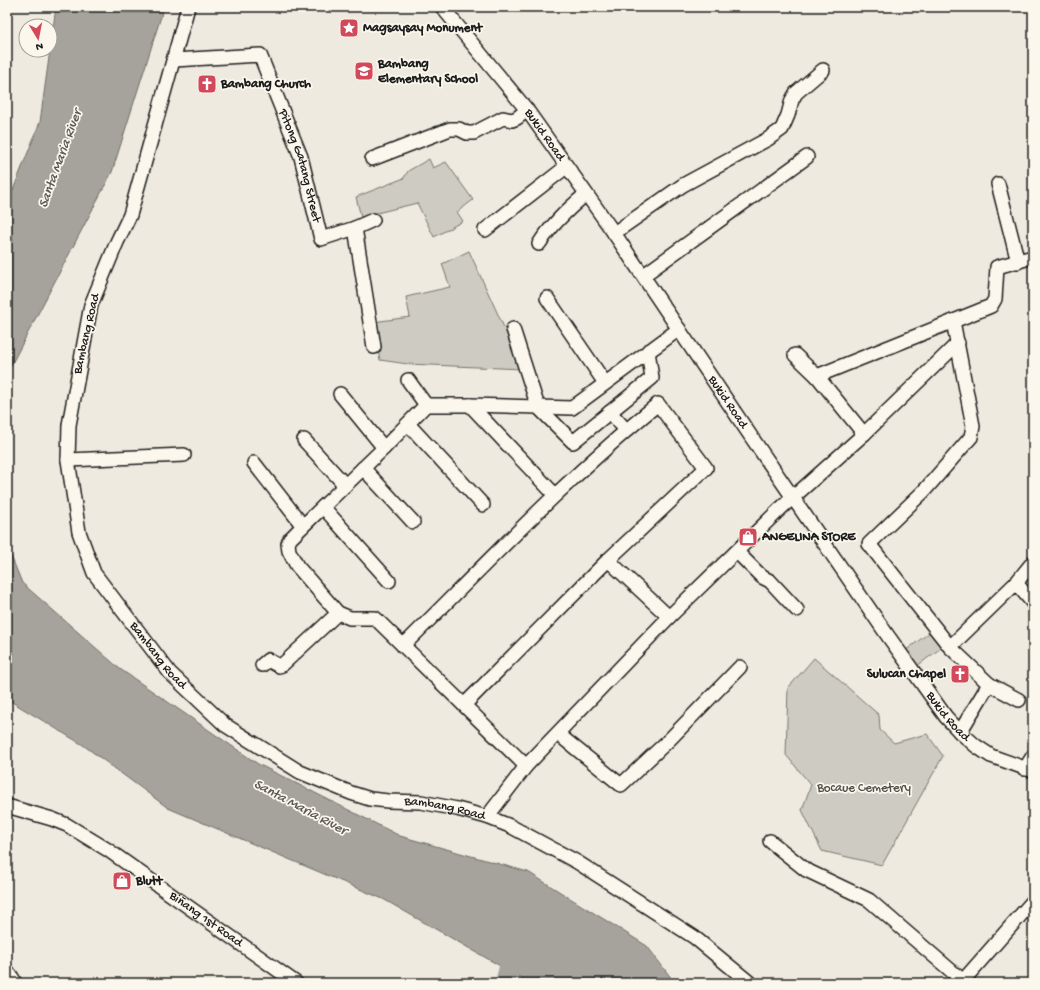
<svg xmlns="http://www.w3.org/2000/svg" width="1040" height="990" viewBox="0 0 1040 990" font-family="'Gochi Hand',sans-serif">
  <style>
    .green { fill: #ceccc2; stroke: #75746f }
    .water { fill: #a6a39d; stroke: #6f6d69 }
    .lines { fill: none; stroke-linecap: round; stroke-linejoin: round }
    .river { stroke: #a6a39d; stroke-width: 20 }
    .street-casing { stroke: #1c1c1c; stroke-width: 16 }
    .highway-casing { stroke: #1c1c1c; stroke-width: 25 }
    .street { stroke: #fbf7ec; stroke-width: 13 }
    .highway { stroke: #fbf7ec; stroke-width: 22 }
    .labels { text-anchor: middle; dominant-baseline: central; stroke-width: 3.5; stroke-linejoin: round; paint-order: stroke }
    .poi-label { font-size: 13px; font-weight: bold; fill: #1c1c1c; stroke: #fbf7ec; text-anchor: start }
    .street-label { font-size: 13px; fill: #1c1c1c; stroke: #fbf7ec }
    .park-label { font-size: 13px; fill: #51514e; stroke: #fbf7ec }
    .water-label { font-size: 14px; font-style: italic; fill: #5a5956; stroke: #fbf7ec }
  </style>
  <rect width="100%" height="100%" fill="#eeeadf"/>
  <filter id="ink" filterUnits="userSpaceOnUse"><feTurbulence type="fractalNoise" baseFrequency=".025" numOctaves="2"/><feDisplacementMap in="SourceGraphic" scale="8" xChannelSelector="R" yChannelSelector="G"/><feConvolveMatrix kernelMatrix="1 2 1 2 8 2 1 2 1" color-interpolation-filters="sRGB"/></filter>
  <g filter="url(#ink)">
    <g class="green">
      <polygon points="429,159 433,168 446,162 473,200 457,212 463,221 434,237 417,203 361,217 356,197 404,178 408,171"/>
      <polygon points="469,251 523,369 408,364 380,360 373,322 410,317 406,297 450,287 442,264"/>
      <polygon points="934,629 945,645 917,666 905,651"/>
      <polygon points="814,658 879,715 880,730 894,743 927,734 943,756 882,865 822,851 802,810 811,785 786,755 788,688"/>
    </g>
    <g class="water">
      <polygon points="56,7 164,7 112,172 7,373 7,205 40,122"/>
      <polygon points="7,546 22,583 120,669 258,764 400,836 528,872 647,946 675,983 526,983 523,979 383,899 168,808 83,745 7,699"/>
    </g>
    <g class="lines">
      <polyline class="river" points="505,983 515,944"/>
      <defs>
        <g id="street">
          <path id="s1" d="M188,7l-58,208 -13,27 -26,63 -22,120 -1,35 11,72 15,41 76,100 55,52 75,47 51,21 19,6 18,2 33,1 36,7 30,8 23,9 67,36 117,75 56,46"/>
          <path id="s2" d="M442,7l85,103 87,123 138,205 136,198 58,81 14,15 16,14 15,10 42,15"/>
          <path id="s3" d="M174,60l86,-5 41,102 20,82 34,-11 18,-8"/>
          <polyline points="372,159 450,129 459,129 467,133 474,133 503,118 512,120 517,118 527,110"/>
          <polyline points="998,184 1018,262"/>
          <polyline points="355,228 374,347"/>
          <polyline points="485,230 566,167"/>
          <polyline points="614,233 683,185 768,139 782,129 788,115 792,100 796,93 823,70"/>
          <path d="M539,244c13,-20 29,-35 47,-50"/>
          <polyline points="644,275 807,157"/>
          <polyline points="547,298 605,383"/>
          <polyline points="953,321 973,426 971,437 924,491 869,544 950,647 989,684"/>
          <polyline points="513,329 538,407 573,442 652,378 648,351"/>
          <polyline points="795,355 817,376 864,434"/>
          <polyline points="817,376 991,306 995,299 997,267 1033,257"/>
          <polyline points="408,380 426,405"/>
          <polyline points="340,394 384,448"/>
          <polyline points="470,405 555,495"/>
          <polyline points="610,412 626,430"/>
          <polyline points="408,424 483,505"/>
          <polyline points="304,440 345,485"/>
          <polyline points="68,460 184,455"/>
          <polyline points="254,463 303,526"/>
          <polyline points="363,468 413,522"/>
          <polyline points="323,507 389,581"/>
          <polyline points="737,552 762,577 770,581 797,610"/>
          <polyline points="608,560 669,617"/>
          <polyline points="1016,583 1033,603"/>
          <path d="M403,646c83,-82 164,-168 255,-242l48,64 -98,92 -144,145"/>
          <polyline points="950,647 1016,583 1033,562"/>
          <polyline points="262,665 268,660 279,666 282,665 338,613"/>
          <polyline points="960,732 989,684 1019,700"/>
          <polyline points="558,734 621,785 670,739 740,667"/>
          <polyline points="526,766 375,618 350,618 338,613 297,566 289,551 288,544 290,539 303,526 384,448 426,405 470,405 572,408 679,329"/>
          <polyline points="1025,769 1033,756"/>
          <path id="s4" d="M7,806l45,13 15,6 41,25 188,133"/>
          <polyline points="487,817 526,766 669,617 780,509 864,434 958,343"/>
          <polyline points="770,841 806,870 869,900 963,981"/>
          <polyline points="961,983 1033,901"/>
        </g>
        <polyline id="highway" points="7,978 10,983"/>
      </defs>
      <use href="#street" class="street-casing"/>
      <use href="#highway" class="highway-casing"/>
      <use href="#street" class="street"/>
      <use href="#highway" class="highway"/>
    </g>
  </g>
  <defs>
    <symbol id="sight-square" viewBox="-11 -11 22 22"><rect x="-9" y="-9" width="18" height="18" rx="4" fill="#d1495b" stroke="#fbf7ec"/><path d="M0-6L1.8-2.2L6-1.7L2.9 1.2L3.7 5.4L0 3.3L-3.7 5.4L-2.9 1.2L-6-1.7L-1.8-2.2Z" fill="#fff"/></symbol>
    <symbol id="school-square" viewBox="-11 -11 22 22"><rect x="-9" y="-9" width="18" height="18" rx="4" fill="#d1495b" stroke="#fbf7ec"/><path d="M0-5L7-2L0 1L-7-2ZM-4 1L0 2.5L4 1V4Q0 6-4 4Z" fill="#fff"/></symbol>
    <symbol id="church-square" viewBox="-11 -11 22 22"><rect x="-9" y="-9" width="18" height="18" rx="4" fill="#d1495b" stroke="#fbf7ec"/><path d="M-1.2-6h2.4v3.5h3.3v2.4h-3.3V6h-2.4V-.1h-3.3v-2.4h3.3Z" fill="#fff"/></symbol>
    <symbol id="shop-square" viewBox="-11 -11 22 22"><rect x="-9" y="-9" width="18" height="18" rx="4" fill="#d1495b" stroke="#fbf7ec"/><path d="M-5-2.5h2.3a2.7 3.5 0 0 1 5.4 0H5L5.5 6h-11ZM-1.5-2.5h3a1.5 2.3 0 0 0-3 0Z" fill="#fff"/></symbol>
  </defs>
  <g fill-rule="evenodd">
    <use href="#sight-square" x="338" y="17" width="22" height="22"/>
    <use href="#school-square" x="353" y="60" width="22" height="22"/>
    <use href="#church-square" x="196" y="73" width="22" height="22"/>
    <use href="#shop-square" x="737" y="526" width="22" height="22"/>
    <use href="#church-square" x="949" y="663" width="22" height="22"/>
    <use href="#shop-square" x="111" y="870" width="22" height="22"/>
  </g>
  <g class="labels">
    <g class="poi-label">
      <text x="363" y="28">Magsaysay Monument</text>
      <text x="378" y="64">Bambang<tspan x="378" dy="15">Elementary School</tspan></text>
      <text x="221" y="84">Bambang Church</text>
      <text x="762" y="537">ANGELINA STORE</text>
      <text x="946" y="674" text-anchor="end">Sulucan Chapel</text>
      <text x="136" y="881">Blutt</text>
    </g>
    <g class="street-label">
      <text stroke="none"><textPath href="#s2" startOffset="164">Bukid Road</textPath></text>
      <text stroke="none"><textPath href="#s3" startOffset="204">Pitong Gatang Street</textPath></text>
      <text transform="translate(87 334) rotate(-77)">Bambang Road</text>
      <text stroke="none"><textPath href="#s2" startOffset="488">Bukid Road</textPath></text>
      <text stroke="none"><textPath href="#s1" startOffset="692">Bambang Road</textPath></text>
      <text stroke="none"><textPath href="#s2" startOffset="872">Bukid Road</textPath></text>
      <text stroke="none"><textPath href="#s1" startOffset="1028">Bambang Road</textPath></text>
      <text stroke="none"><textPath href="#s4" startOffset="231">Biñang 1st Road</textPath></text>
    </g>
    <g class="park-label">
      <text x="864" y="788">Bocaue Cemetery</text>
    </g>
    <g class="water-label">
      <text transform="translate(61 159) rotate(-70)">Santa Maria River</text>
      <text transform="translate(300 808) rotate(28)">Santa Maria River</text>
    </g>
  </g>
  <rect width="1040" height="990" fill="none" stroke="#fbf7ec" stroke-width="24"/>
  <rect x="12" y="12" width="1016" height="966" fill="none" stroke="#1c1c1c" stroke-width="1.5" filter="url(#ink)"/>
  <g transform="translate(38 38) rotate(170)"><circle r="19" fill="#fbf7ec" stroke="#a29f99"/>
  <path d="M0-3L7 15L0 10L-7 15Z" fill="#d1495b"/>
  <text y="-6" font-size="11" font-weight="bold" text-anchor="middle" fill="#1c1c1c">N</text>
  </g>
</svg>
